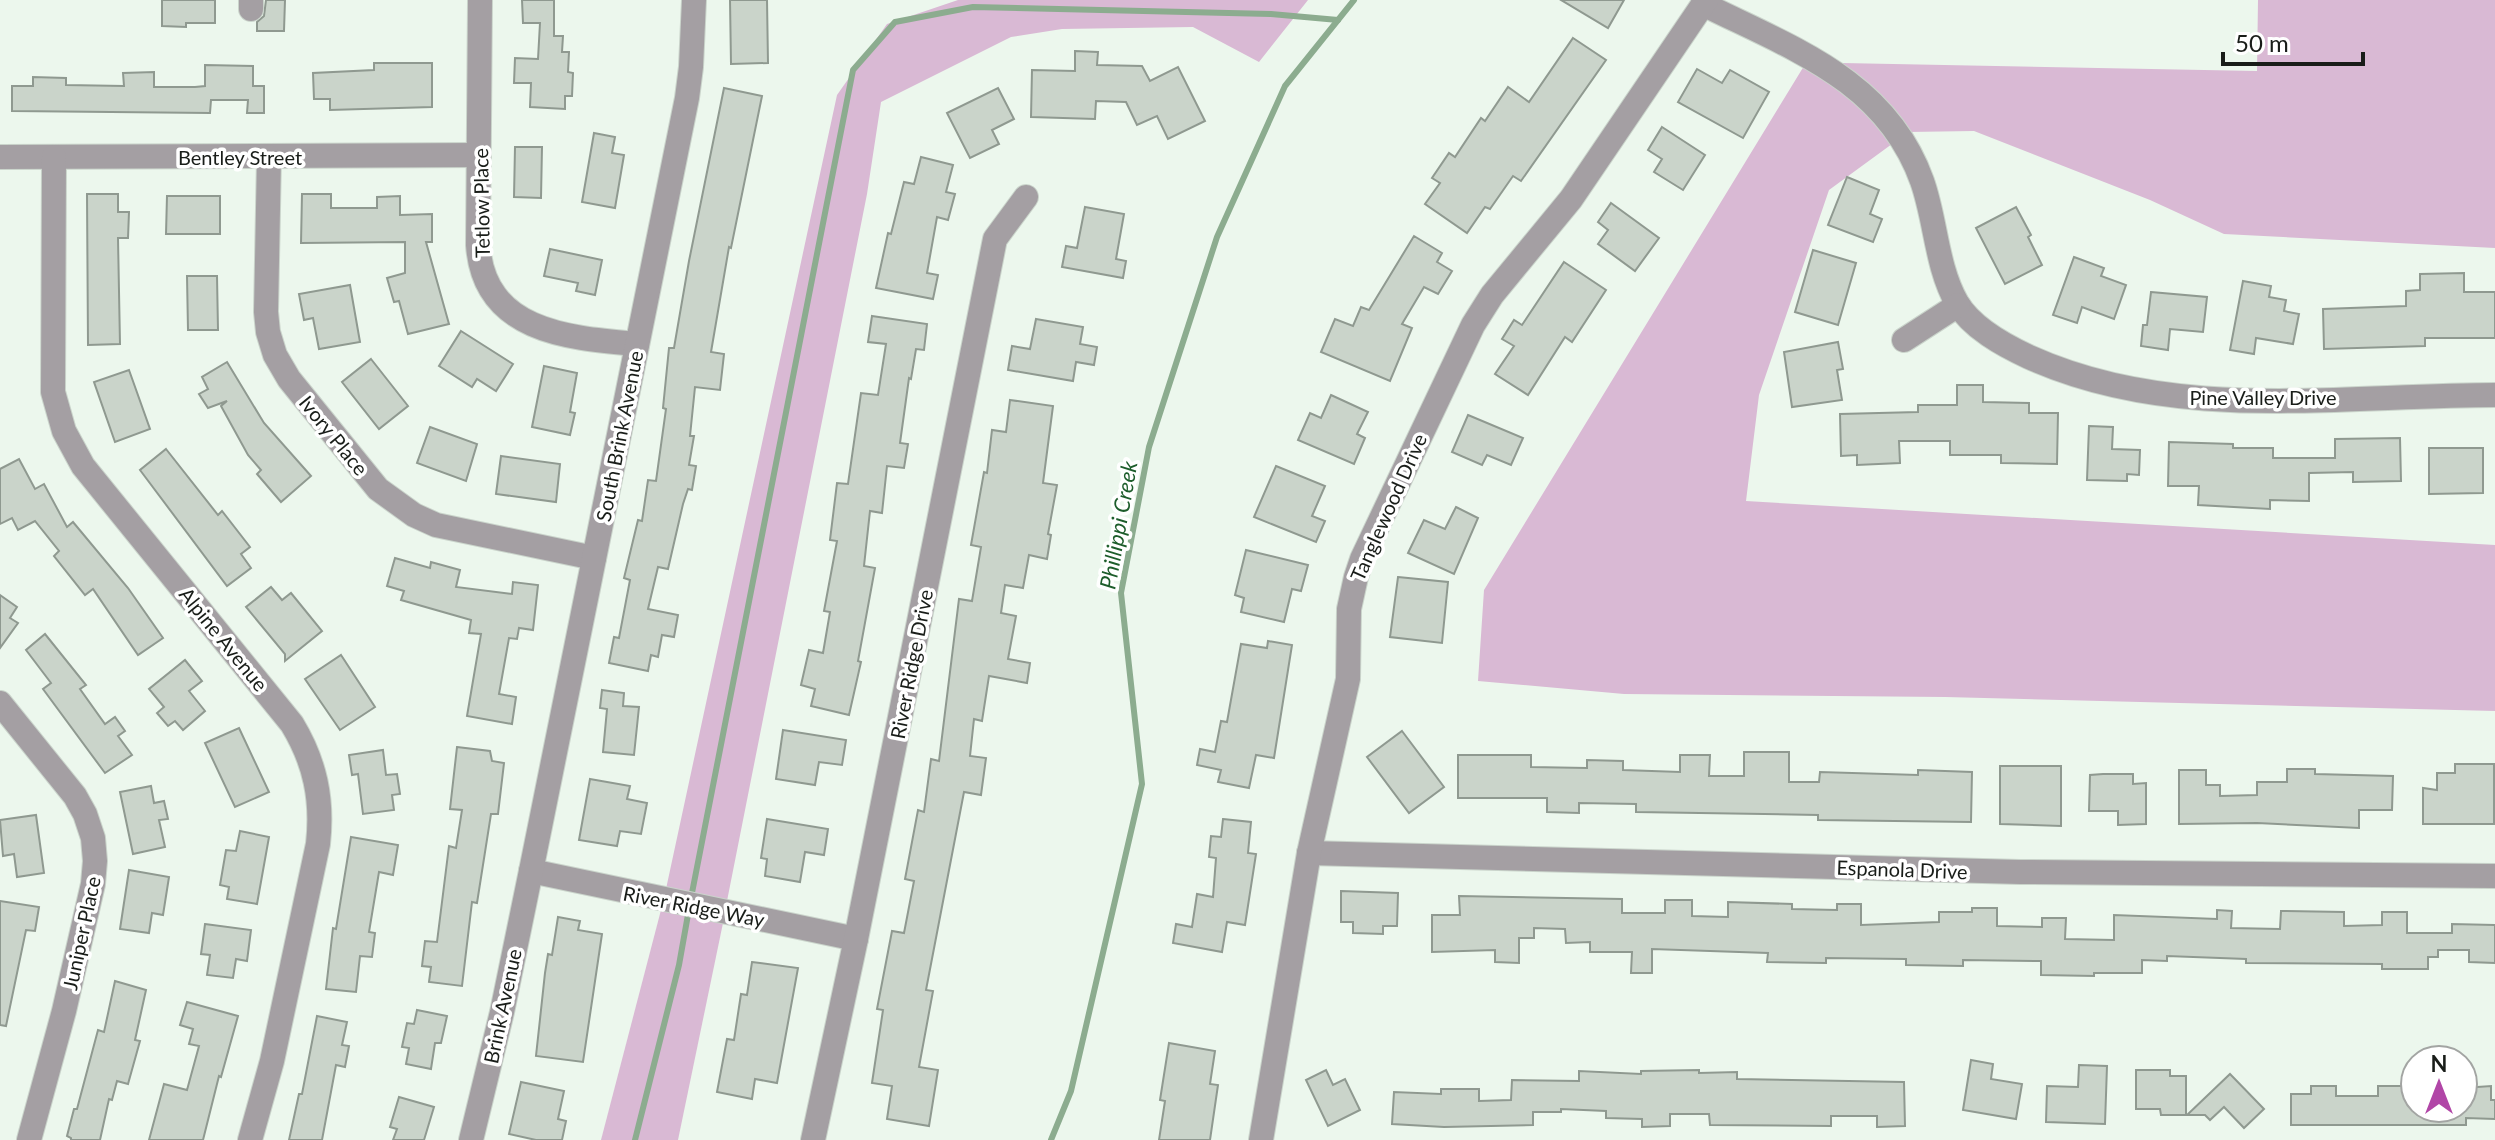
<svg xmlns="http://www.w3.org/2000/svg" width="2495" height="1140" viewBox="0 0 2495 1140" font-family="Lato,sans-serif">
  <style>
    .green { fill: #d9b9d4 }
    .lines { fill: none; stroke-linecap: round; stroke-linejoin: round }
    .stream { stroke: #8cac8f; stroke-width: 6 }
    .building { fill: #cad4ca; stroke: #8f9990; stroke-width: 2 }
    .minor-casing { stroke: #cad4cb; stroke-width: 26 }
    .minor { stroke: #a49fa3; stroke-width: 24 }
    .labels { text-anchor: middle; dominant-baseline: central; stroke-width: 7; stroke-linejoin: round; paint-order: stroke }
    .street-label { font-size: 20px; fill: #191d19; stroke: #fff }
    .water-label { font-size: 22px; font-style: italic; fill: #1d5d2b; stroke: #fff }
  </style>
  <rect width="100%" height="100%" fill="#ecf7ed"/>
  <g class="green">
    <polygon points="958,0 1308,0 1259,62 1193,27 1062,29 1011,37 881,102 867,194 727,901 666,889 837,95 887,24"/>
    <polygon points="2258,0 2495,0 2495,248 2224,234 2150,200 1974,131 1908,132 1884,99 1842,63 2257,71"/>
    <polygon points="1804,66 1858,101 1892,144 1829,190 1759,395 1746,501 2495,545 2495,711 1945,697 1624,694 1478,681 1484,590"/>
    <polygon points="661,910 723,923 678,1140 601,1140"/>
  </g>
  <g class="lines">
    <g class="stream">
      <polyline points="691,898 853,70 895,22 973,7 1271,14 1338,20"/>
      <polyline points="635,1140 679,965 689,909"/>
      <polyline points="1051,1140 1071,1091 1142,784 1121,593 1149,447 1217,237 1285,86 1354,0"/>
    </g>
  </g>
  <g class="building">
    <polygon points="162,0 215,0 215,23 186,23 186,27 162,26"/>
    <polygon points="266,0 285,0 284,31 257,31 257,22 264,16"/>
    <polygon points="522,0 554,0 554,36 563,36 562,52 569,52 568,72 573,73 572,96 565,96 565,109 530,107 531,83 514,83 515,58 538,59 540,23 523,23"/>
    <polygon points="730,0 767,0 768,63 731,64"/>
    <polygon points="1561,0 1624,0 1608,28"/>
    <polygon points="1573,38 1606,60 1521,181 1513,176 1490,209 1485,207 1467,233 1425,204 1440,183 1432,178 1449,153 1455,157 1481,118 1485,121 1508,87 1529,102"/>
    <polygon points="1075,51 1098,52 1097,65 1142,66 1150,81 1178,67 1205,121 1168,139 1157,116 1137,125 1126,102 1096,101 1095,119 1031,117 1032,70 1075,71"/>
    <polygon points="374,63 432,63 432,107 330,110 330,99 314,99 313,73 374,70"/>
    <polygon points="205,65 253,66 253,86 264,86 264,113 247,113 248,100 211,100 210,113 12,111 12,86 33,86 33,77 66,78 66,85 124,86 123,73 154,72 154,87 195,87 205,86"/>
    <polygon points="1697,69 1722,83 1730,70 1769,92 1743,138 1678,102"/>
    <polygon points="724,88 762,96 731,248 729,247 711,352 724,354 720,390 695,387 690,436 694,436 689,465 696,466 692,490 688,489 683,504 668,569 658,567 648,609 678,615 674,637 662,635 658,657 651,655 648,671 609,663 614,637 619,638 630,580 624,578 638,520 642,521 648,480 656,481 666,409 663,408 669,348 674,348 689,261"/>
    <polygon points="998,88 1014,119 992,130 999,144 970,158 947,113"/>
    <polygon points="1662,127 1705,155 1683,190 1654,172 1662,159 1648,150"/>
    <polygon points="594,133 615,137 612,153 624,155 615,208 582,202"/>
    <polygon points="515,147 542,147 541,198 514,197"/>
    <polygon points="921,157 953,165 946,192 955,194 948,220 937,217 927,273 938,275 933,299 876,288 888,233 891,234 904,182 914,184"/>
    <polygon points="1847,177 1879,190 1870,214 1882,219 1873,242 1828,225"/>
    <polygon points="87,194 118,194 118,212 129,212 128,238 118,238 120,344 88,345"/>
    <polygon points="302,194 331,194 331,208 377,208 377,197 400,196 400,215 432,214 432,242 426,242 449,324 408,334 399,301 394,302 387,278 405,273 405,242 301,243"/>
    <polygon points="167,196 220,196 220,234 166,234"/>
    <polygon points="1611,203 1659,238 1635,271 1598,244 1608,230 1598,222"/>
    <polygon points="1085,207 1124,214 1116,259 1126,261 1123,278 1062,267 1066,246 1077,248"/>
    <polygon points="2016,207 2031,235 2028,237 2042,265 2005,284 1976,228"/>
    <polygon points="1414,236 1442,253 1437,262 1452,271 1438,294 1424,287 1402,324 1412,328 1390,381 1321,352 1335,319 1353,326 1361,307 1369,310"/>
    <polygon points="550,249 602,260 595,295 576,291 578,283 544,276"/>
    <polygon points="1813,250 1856,263 1838,325 1795,312"/>
    <polygon points="2074,257 2104,268 2101,276 2126,285 2114,319 2082,307 2077,323 2053,315"/>
    <polygon points="1564,262 1606,290 1572,342 1565,337 1528,395 1495,374 1514,346 1502,339 1514,320 1522,325"/>
    <polygon points="2464,273 2464,292 2495,292 2495,338 2425,338 2425,346 2324,349 2323,309 2406,306 2406,291 2420,290 2420,274"/>
    <polygon points="187,276 217,276 218,330 188,330"/>
    <polygon points="2243,281 2271,286 2269,297 2286,300 2284,311 2299,314 2293,344 2256,338 2254,354 2230,350"/>
    <polygon points="350,285 360,342 319,349 313,318 304,320 299,294"/>
    <polygon points="2151,292 2207,297 2203,332 2170,329 2168,350 2141,346 2143,325 2147,325"/>
    <polygon points="872,316 927,324 924,350 916,349 911,379 909,378 900,443 908,444 904,468 887,466 882,513 870,511 864,566 875,568 858,661 861,662 849,715 811,706 815,689 801,685 809,650 823,653 830,612 824,611 837,541 830,540 837,483 848,484 861,393 878,395 886,344 868,342"/>
    <polygon points="1036,319 1083,327 1080,344 1097,347 1094,365 1076,362 1073,381 1008,370 1012,346 1030,349"/>
    <polygon points="461,331 513,364 496,391 477,379 472,387 439,366"/>
    <polygon points="1838,342 1843,369 1837,370 1842,400 1792,407 1784,352"/>
    <polygon points="371,359 408,406 379,429 342,382"/>
    <polygon points="227,362 264,423 311,476 281,502 257,474 261,470 248,455 221,406 227,401 208,408 199,394 208,389 202,377"/>
    <polygon points="544,366 577,373 570,412 575,413 570,435 532,427"/>
    <polygon points="129,370 150,429 115,442 94,382"/>
    <polygon points="1957,385 1983,385 1983,402 2029,403 2029,413 2058,413 2057,464 2001,463 2001,455 1950,455 1950,441 1899,441 1900,463 1857,465 1857,455 1841,456 1840,414 1918,412 1918,405 1957,405"/>
    <polygon points="1331,395 1368,412 1357,434 1365,438 1354,464 1298,440 1310,413 1321,418"/>
    <polygon points="1010,400 1053,406 1043,483 1057,485 1048,534 1051,535 1047,559 1029,555 1023,588 1005,585 1001,613 1016,616 1008,659 1030,663 1027,683 989,676 982,721 974,719 970,756 986,758 981,795 964,792 926,990 933,991 919,1067 938,1070 929,1126 887,1119 892,1086 872,1083 883,1010 877,1009 892,931 904,933 914,881 905,879 918,810 924,812 931,759 939,761 959,599 972,601 981,547 971,545 984,472 987,473 992,430 1006,432"/>
    <polygon points="1468,415 1523,438 1511,465 1487,455 1482,465 1452,452"/>
    <polygon points="2089,426 2113,427 2112,449 2140,450 2139,475 2127,474 2127,481 2087,480"/>
    <polygon points="430,427 477,444 466,481 417,463"/>
    <polygon points="2400,438 2401,481 2353,482 2353,472 2309,473 2309,501 2270,500 2270,509 2198,505 2199,486 2168,486 2169,442 2233,444 2233,448 2273,448 2273,458 2335,458 2335,439"/>
    <polygon points="2429,448 2483,448 2483,493 2429,494"/>
    <polygon points="166,449 218,515 222,511 250,547 241,554 251,568 227,586 140,470"/>
    <polygon points="501,456 560,464 556,502 496,494"/>
    <polygon points="19,459 35,489 44,484 67,527 73,522 128,588 163,638 138,655 93,589 85,595 54,556 59,551 35,521 18,530 12,518 0,524 0,469"/>
    <polygon points="1276,466 1325,486 1312,516 1325,521 1316,542 1254,517"/>
    <polygon points="1456,507 1478,518 1454,574 1408,553 1424,520 1445,529"/>
    <polygon points="1246,550 1308,565 1301,591 1292,589 1284,622 1241,612 1244,598 1235,595"/>
    <polygon points="395,558 430,568 431,562 460,570 456,587 512,594 513,582 538,585 533,630 519,628 517,639 509,638 499,694 516,697 512,724 467,716 481,634 469,633 471,620 401,600 404,591 387,586"/>
    <polygon points="1398,577 1448,582 1442,643 1390,637"/>
    <polygon points="271,587 282,600 291,593 322,631 285,661 285,654 246,607"/>
    <polygon points="0,595 17,607 10,618 18,623 0,648"/>
    <polygon points="45,634 86,685 80,689 105,724 115,717 125,731 118,736 132,755 105,773 43,689 51,683 26,650"/>
    <polygon points="1268,641 1292,645 1274,758 1256,755 1249,788 1218,782 1221,770 1197,765 1200,749 1215,752 1221,721 1227,722 1241,644 1267,648"/>
    <polygon points="341,655 375,707 340,730 305,679"/>
    <polygon points="185,660 202,681 189,691 205,711 183,730 175,721 168,726 157,713 164,707 149,689"/>
    <polygon points="602,690 624,693 623,706 639,707 634,755 603,752 607,709 600,708"/>
    <polygon points="239,728 269,792 235,807 205,743"/>
    <polygon points="783,730 846,740 842,765 819,762 815,785 776,779"/>
    <polygon points="1402,731 1444,787 1409,813 1367,757"/>
    <polygon points="457,747 490,751 492,761 504,763 498,814 491,814 477,903 472,902 462,986 429,982 431,967 422,966 425,941 437,942 449,846 456,848 462,810 450,809"/>
    <polygon points="383,750 386,775 397,774 400,794 392,795 394,810 363,814 358,774 352,775 349,755"/>
    <polygon points="1744,752 1789,752 1789,782 1819,782 1820,772 1918,775 1918,770 1972,772 1971,822 1818,820 1818,815 1636,812 1636,804 1579,803 1579,813 1547,812 1547,798 1458,798 1458,755 1531,755 1531,767 1587,768 1587,760 1623,761 1623,770 1680,772 1680,755 1710,755 1709,776 1744,776"/>
    <polygon points="2455,764 2494,764 2494,824 2423,824 2423,788 2437,790 2437,773 2455,773"/>
    <polygon points="2000,766 2061,766 2061,826 2000,824"/>
    <polygon points="2287,769 2315,769 2315,774 2393,776 2392,810 2359,810 2359,828 2257,823 2179,824 2179,770 2206,770 2206,785 2220,785 2220,796 2257,795 2257,782 2287,782"/>
    <polygon points="2103,774 2133,774 2133,784 2146,783 2146,824 2118,825 2118,811 2089,811 2090,775"/>
    <polygon points="590,779 630,786 627,799 647,803 641,834 620,831 617,846 579,840"/>
    <polygon points="151,786 154,803 164,801 168,819 159,820 165,847 133,854 120,792"/>
    <polygon points="36,815 44,873 17,877 14,854 3,856 0,820"/>
    <polygon points="767,819 828,829 824,855 805,852 800,882 765,876 767,859 761,858"/>
    <polygon points="1223,819 1251,822 1248,853 1256,854 1245,925 1227,922 1222,952 1173,943 1176,924 1192,927 1197,894 1213,897 1216,858 1209,857 1211,836 1221,837"/>
    <polygon points="240,831 269,837 257,904 227,899 229,887 220,885 226,850 236,851"/>
    <polygon points="351,837 398,845 393,875 379,872 369,932 375,933 372,957 360,956 356,992 326,989 333,928 336,929"/>
    <polygon points="129,870 169,877 163,915 152,913 149,933 120,929"/>
    <polygon points="1341,891 1398,893 1397,926 1383,926 1383,934 1353,933 1353,922 1341,922"/>
    <polygon points="1459,896 1622,899 1622,913 1665,913 1665,900 1692,900 1692,916 1728,917 1728,902 1792,904 1792,909 1837,910 1837,904 1861,904 1861,925 1939,922 1939,912 1972,912 1972,908 1997,908 1997,926 2042,927 2042,918 2066,918 2065,939 2114,940 2114,915 2217,919 2217,910 2232,911 2231,928 2280,929 2281,911 2344,912 2344,926 2382,925 2382,912 2407,912 2407,933 2452,933 2452,924 2495,925 2495,963 2469,962 2469,950 2438,950 2438,957 2428,957 2428,969 2382,969 2382,964 2246,963 2246,959 2167,956 2167,961 2142,960 2142,973 2094,973 2094,976 2041,975 2041,961 1963,960 1963,966 1906,965 1906,959 1826,958 1826,963 1767,962 1768,953 1652,949 1652,973 1631,973 1632,952 1590,952 1590,942 1566,943 1565,929 1534,928 1534,938 1519,938 1519,963 1495,962 1495,950 1432,952 1432,915 1460,915"/>
    <polygon points="0,901 39,907 35,931 26,930 6,1026 0,1025"/>
    <polygon points="558,917 580,921 578,930 602,934 583,1062 536,1056 545,973 548,954 552,955"/>
    <polygon points="205,924 251,930 247,961 236,959 233,978 207,975 210,955 201,954"/>
    <polygon points="752,962 798,968 777,1083 755,1079 752,1099 717,1092 727,1039 734,1040 741,994 747,995"/>
    <polygon points="115,981 146,990 135,1040 140,1041 128,1084 117,1081 112,1100 109,1099 100,1140 71,1140 71,1138 67,1136 74,1109 77,1109 98,1030 104,1032"/>
    <polygon points="187,1002 238,1016 221,1077 219,1076 203,1140 149,1140 164,1084 187,1090 199,1046 189,1044 193,1029 180,1025"/>
    <polygon points="417,1010 447,1016 441,1043 435,1043 431,1069 406,1064 409,1048 402,1047 407,1023 414,1024"/>
    <polygon points="317,1016 347,1022 342,1045 349,1046 345,1067 336,1065 322,1140 289,1140 299,1094 302,1094"/>
    <polygon points="1169,1043 1215,1051 1210,1084 1218,1085 1210,1140 1159,1140 1165,1101 1160,1100"/>
    <polygon points="1971,1060 1993,1064 1991,1079 2022,1084 2016,1119 1963,1110"/>
    <polygon points="2079,1065 2107,1066 2105,1124 2046,1122 2047,1086 2078,1087"/>
    <polygon points="1326,1070 1333,1085 1345,1079 1360,1110 1328,1126 1306,1080"/>
    <polygon points="1699,1070 1699,1073 1737,1072 1737,1079 1904,1082 1905,1126 1877,1127 1877,1116 1831,1116 1831,1126 1710,1125 1709,1114 1670,1114 1670,1126 1642,1127 1642,1119 1606,1118 1606,1111 1561,1109 1561,1112 1533,1112 1533,1125 1444,1127 1392,1124 1394,1092 1441,1094 1441,1089 1479,1089 1479,1101 1511,1100 1512,1080 1579,1081 1579,1071 1641,1074 1641,1071"/>
    <polygon points="2136,1070 2170,1070 2170,1076 2186,1076 2186,1115 2161,1115 2160,1109 2136,1109"/>
    <polygon points="2230,1074 2264,1109 2244,1128 2224,1107 2210,1120 2205,1115 2187,1115"/>
    <polygon points="521,1082 564,1091 558,1119 566,1121 562,1140 536,1140 509,1134"/>
    <polygon points="2311,1086 2336,1086 2336,1096 2378,1096 2378,1086 2415,1086 2415,1108 2463,1108 2463,1088 2491,1086 2491,1100 2495,1100 2495,1119 2466,1118 2466,1125 2291,1125 2291,1094 2311,1094"/>
    <polygon points="399,1097 434,1107 424,1140 393,1140 397,1129 390,1127"/>
  </g>
  <g class="lines">
    <defs>
      <g id="minor">
        <polyline points="251,0 251,9"/>
        <path d="M480,0l-2,245c6,87 90,93 159,99"/>
        <path d="M1703,4c88,44 183,76 219,177 14,39 14,85 35,122 15,25 46,42 72,54 146,66 311,38 466,38"/>
        <polyline points="0,157 479,155"/>
        <path d="M54,157l-1,235 11,39 19,35 209,258c23,38 31,75 26,120l-46,217 -22,79"/>
        <polyline points="269,157 266,312 268,332 275,355 289,379 378,489 414,515 436,525 594,558"/>
        <polyline points="1904,340 1958,305"/>
        <polyline points="0,703 75,796 85,814 93,838 95,861 93,884 64,1011 29,1140"/>
        <polyline points="1309,853 2020,872 2495,876"/>
        <polyline points="531,871 856,939"/>
        <polyline points="471,1140 502,1012 531,871 687,98 691,67 694,0"/>
        <polyline points="813,1140 856,939 995,239 1026,197"/>
        <polyline points="1261,1140 1309,853 1348,679 1349,609 1356,577 1362,559 1473,325 1492,295 1571,199 1706,0"/>
      </g>
    </defs>
    <use href="#minor" class="minor-casing"/>
    <use href="#minor" class="minor"/>
  </g>
  <g class="labels">
    <g class="street-label">
      <text x="240" y="157">Bentley Street</text>
      <text transform="translate(481 203) rotate(-91)">Tetlow Place</text>
      <text x="2263" y="397">Pine Valley Drive</text>
      <text transform="translate(334 435) rotate(51)">Ivory Place</text>
      <text transform="translate(619 436) rotate(-79)">South Brink Avenue</text>
      <text transform="translate(1388 507) rotate(-66)">Tanglewood Drive</text>
      <text transform="translate(224 639) rotate(51)">Alpine Avenue</text>
      <text transform="translate(911 664) rotate(-79)">River Ridge Drive</text>
      <text transform="translate(1902 869) rotate(2)">Espanola Drive</text>
      <text transform="translate(694 906) rotate(11)">River Ridge Way</text>
      <text transform="translate(81 933) rotate(-78)">Juniper Place</text>
      <text transform="translate(502 1006) rotate(-78)">Brink Avenue</text>
    </g>
    <g class="water-label">
      <text transform="translate(1118 525) rotate(-80)">Phillippi Creek</text>
    </g>
  </g>
  <g transform="translate(2439 1084)"><circle r="38" fill="#ffffff" stroke="#a3a5a3" stroke-width="2"/>
  <path d="M0-6L14 30L0 20L-14 30Z" fill="#b146a7"/>
  <text y="-12" font-size="22" font-weight="bold" text-anchor="middle" fill="#191d19">N</text>
  </g>
  <path d="M2223 52v12h140v-12" fill="none" stroke="#191d19" stroke-width="4"/>
  <text x="2235" y="52" font-size="24" fill="#191d19" stroke="#ffffff" stroke-width="6" paint-order="stroke">50 m</text>
</svg>
